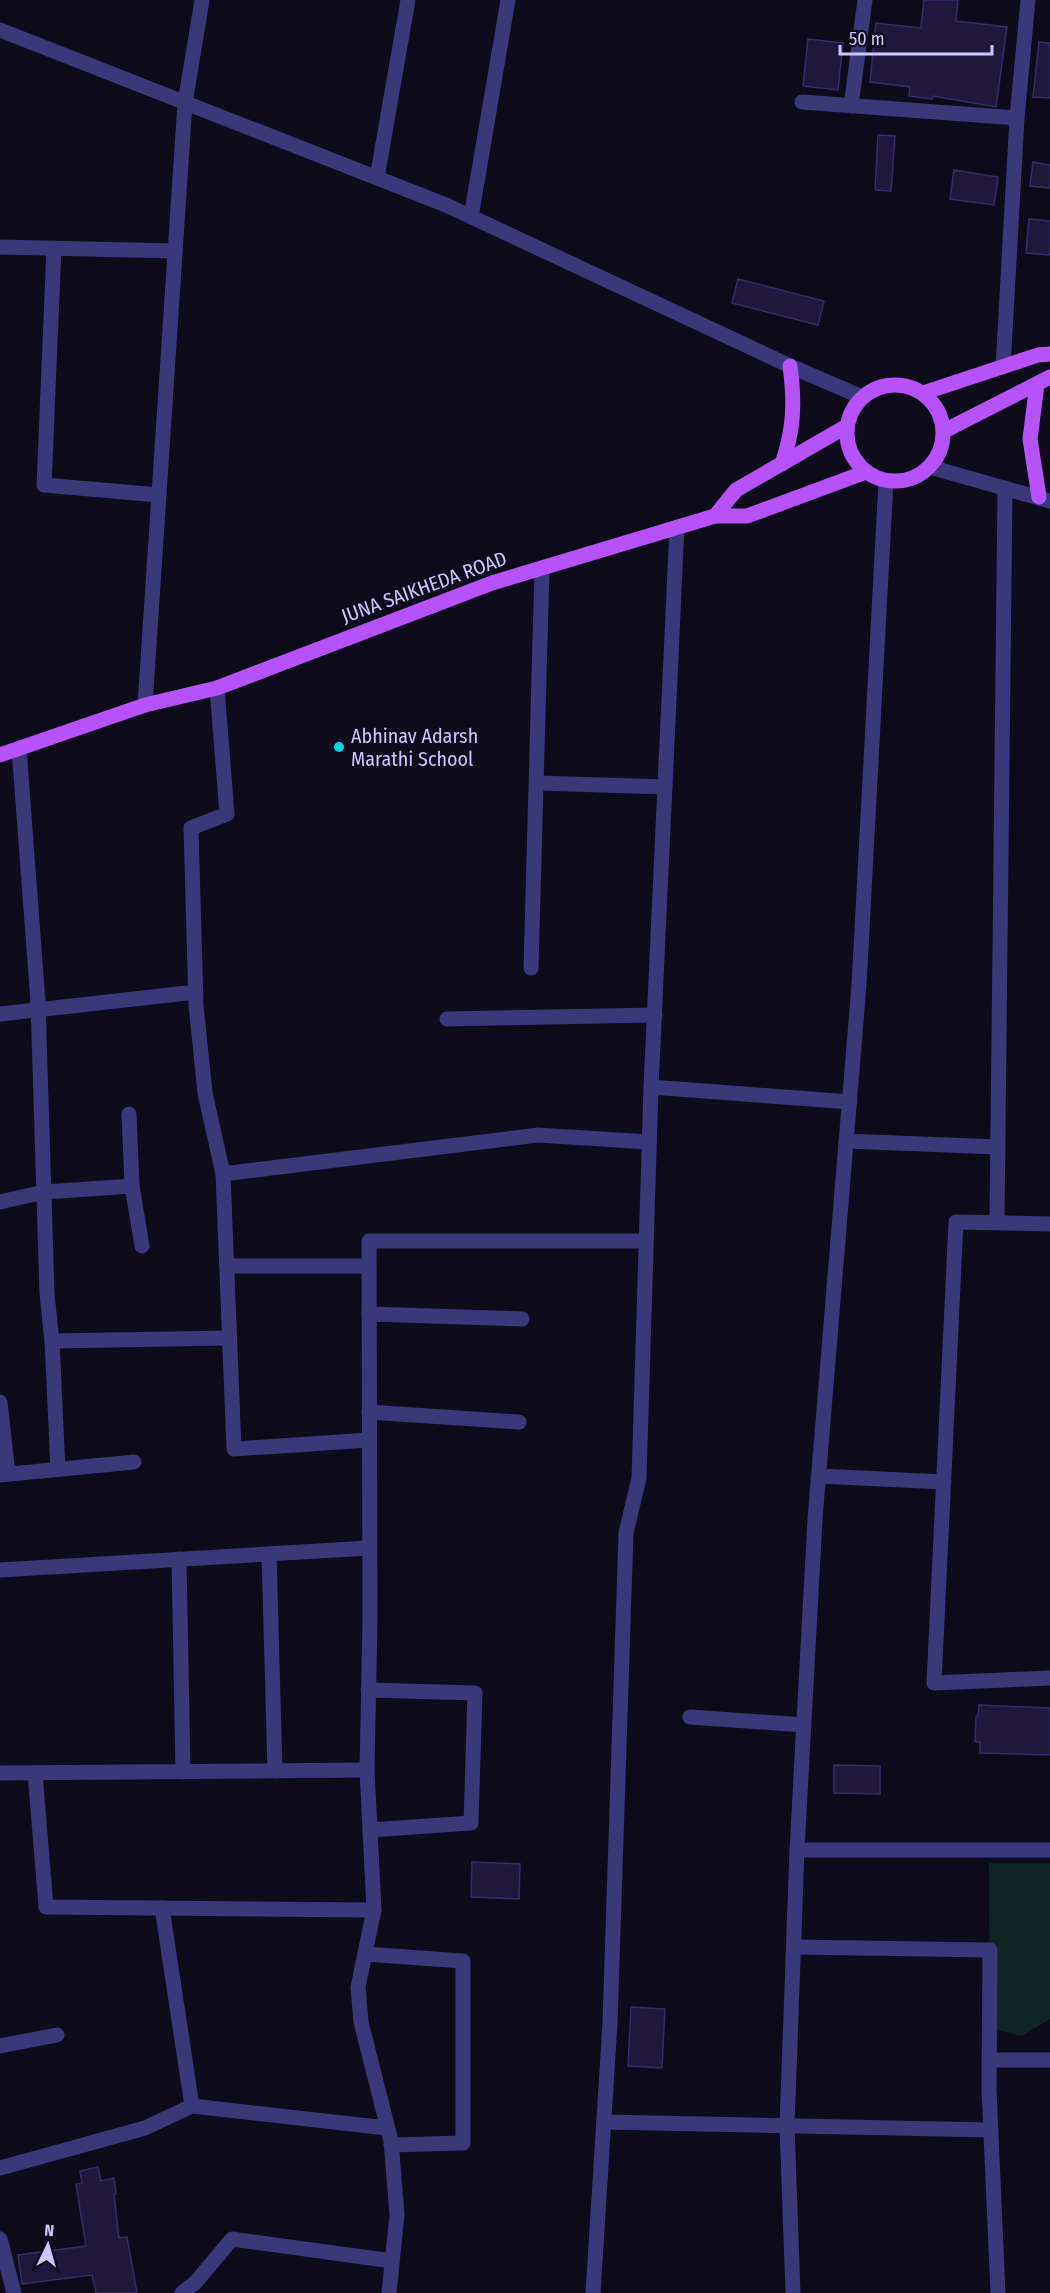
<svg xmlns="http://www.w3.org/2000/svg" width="1050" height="2293" viewBox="0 0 1050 2293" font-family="'Fira Sans Condensed',sans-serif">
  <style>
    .green { fill: #0f2523 }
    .building { fill: #1f183b; stroke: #352b67; stroke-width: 1.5 }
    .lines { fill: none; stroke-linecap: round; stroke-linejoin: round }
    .minor { stroke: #393879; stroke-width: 15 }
    .major { stroke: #b752f9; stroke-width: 15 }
    .poi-dot { fill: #07d7e9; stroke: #0e0b1b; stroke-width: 2 }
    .labels { text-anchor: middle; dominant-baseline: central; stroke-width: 4.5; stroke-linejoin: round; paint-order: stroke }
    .street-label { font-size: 20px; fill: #ccc7fd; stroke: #0e0b1b }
    .poi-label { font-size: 20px; fill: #ccc7fd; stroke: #0e0b1b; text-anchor: start }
  </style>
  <rect width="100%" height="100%" fill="#0e0b1b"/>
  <polygon class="green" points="989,1863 1050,1863 1050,2019 1022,2036 990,2028"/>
  <g class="building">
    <polygon points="924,0 958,0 956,21 1007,27 996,107 933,96 932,99 909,96 910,87 870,82 876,23 921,28"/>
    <polygon points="808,39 843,43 838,90 803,86"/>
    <polygon points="1039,42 1050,43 1050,98 1033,97"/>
    <polygon points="878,135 895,136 891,191 875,190"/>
    <polygon points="1033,162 1050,165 1050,188 1030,186"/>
    <polygon points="954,170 998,177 994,205 950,199"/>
    <polygon points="1029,219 1050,221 1050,255 1026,253"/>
    <polygon points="738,279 824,301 818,325 732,303"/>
    <polygon points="979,1705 1050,1708 1050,1755 980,1753 980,1742 975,1742 976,1717 978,1716"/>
    <polygon points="834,1765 880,1766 880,1794 834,1793"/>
    <polygon points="472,1862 520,1864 519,1899 471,1897"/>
    <polygon points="631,2007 665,2009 662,2068 628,2066"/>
    <polygon points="98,2167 101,2181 114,2178 116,2194 114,2194 119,2238 127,2237 137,2293 96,2293 92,2275 22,2284 18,2255 86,2246 76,2184 82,2183 80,2171"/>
  </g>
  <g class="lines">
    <g class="minor">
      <polyline points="0,30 446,205 790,366 862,397"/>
      <polyline points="802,102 1017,118"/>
      <polyline points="851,106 865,0"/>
      <polyline points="377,178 408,0"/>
      <polyline points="471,217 508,0"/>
      <polyline points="0,247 175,251"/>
      <polyline points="54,248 44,485 159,495"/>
      <polyline points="1003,367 1017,118 1028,0"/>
      <polyline points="930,467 1050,501"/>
      <polyline points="217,688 227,814 191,828 196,1005 205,1093 223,1174"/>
      <polyline points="145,705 185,103 202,0"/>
      <polyline points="19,749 38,1002 47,1294 52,1341 58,1469"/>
      <polyline points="537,783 665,787"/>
      <polyline points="531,968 542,568"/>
      <polyline points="0,1014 196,992"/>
      <polyline points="447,1019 655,1015"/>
      <polyline points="651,1087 677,527"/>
      <polyline points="129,1114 132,1186 142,1246"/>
      <polyline points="846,1141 998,1147"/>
      <polyline points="0,1202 44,1192 132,1186"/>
      <polyline points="997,1222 1005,488"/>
      <polyline points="1050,1224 956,1222 934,1683 1050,1678"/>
      <polyline points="227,1266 369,1266"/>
      <polyline points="369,1314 522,1319"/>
      <polyline points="52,1341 229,1338"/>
      <polyline points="0,1402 8,1474"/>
      <polyline points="369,1412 519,1422"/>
      <polyline points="369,1440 234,1449 223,1174 538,1135 649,1142"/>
      <polyline points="0,1475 134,1462"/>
      <polyline points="819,1476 944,1482"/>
      <polyline points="269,1554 275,1771"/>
      <polyline points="179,1559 183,1772"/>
      <polyline points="0,1570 369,1548"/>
      <polyline points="368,1690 475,1693 471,1823 370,1830"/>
      <polyline points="690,1717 804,1725"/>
      <polyline points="0,1773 367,1770"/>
      <polyline points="35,1773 46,1907 374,1910"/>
      <polyline points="797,1850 1050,1850"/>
      <polyline points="162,1908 192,2106 387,2128"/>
      <polyline points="794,1947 990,1950 989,2090 998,2293"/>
      <polyline points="365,1954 463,1961 463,2143 391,2145"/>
      <polyline points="0,2046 57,2035"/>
      <polyline points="989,2060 1050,2060"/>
      <polyline points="604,2122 991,2130"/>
      <polyline points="0,2168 145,2128 192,2106"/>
      <polyline points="0,2239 14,2293"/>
      <polyline points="182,2293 195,2283 232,2239 392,2261"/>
      <polyline points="389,2293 397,2215 391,2141 361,2022 358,1987 374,1910 367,1770 370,1620 369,1241 646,1241"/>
      <polyline points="593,2293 610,2023 626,1533 639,1478 651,1087 850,1102"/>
      <polyline points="793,2293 787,2126 797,1850 815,1519 859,985 886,481"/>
    </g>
    <g class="major">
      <polyline points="1037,384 1030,439 1039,497"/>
      <circle cx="895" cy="433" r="48"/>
      <polyline points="923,393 1038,355 1050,354"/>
      <polyline points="944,431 1050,377"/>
      <path d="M782,464c12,-35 13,-62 8,-98"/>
      <polyline points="715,516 736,490 847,426"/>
      <polyline points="0,755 145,705 217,688 492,583 715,516 747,516 866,472"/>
    </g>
  </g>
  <circle class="poi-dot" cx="339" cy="747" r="6"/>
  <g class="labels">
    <g class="street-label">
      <text transform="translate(424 587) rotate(-20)">JUNA SAIKHEDA ROAD</text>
    </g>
    <g class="poi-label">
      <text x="351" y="736">Abhinav Adarsh<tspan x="351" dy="23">Marathi School</tspan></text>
    </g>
  </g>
  <g transform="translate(48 2245) rotate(5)" stroke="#0e0b1b" stroke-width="4.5" paint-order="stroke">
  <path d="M0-4.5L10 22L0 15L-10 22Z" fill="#ccc7fd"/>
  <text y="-9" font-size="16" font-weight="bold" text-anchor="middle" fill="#ccc7fd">N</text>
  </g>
  <path d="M840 45v9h152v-9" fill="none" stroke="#ccc7fd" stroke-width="3"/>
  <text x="849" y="45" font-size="18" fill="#ccc7fd" stroke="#0e0b1b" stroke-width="4.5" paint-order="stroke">50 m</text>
</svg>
